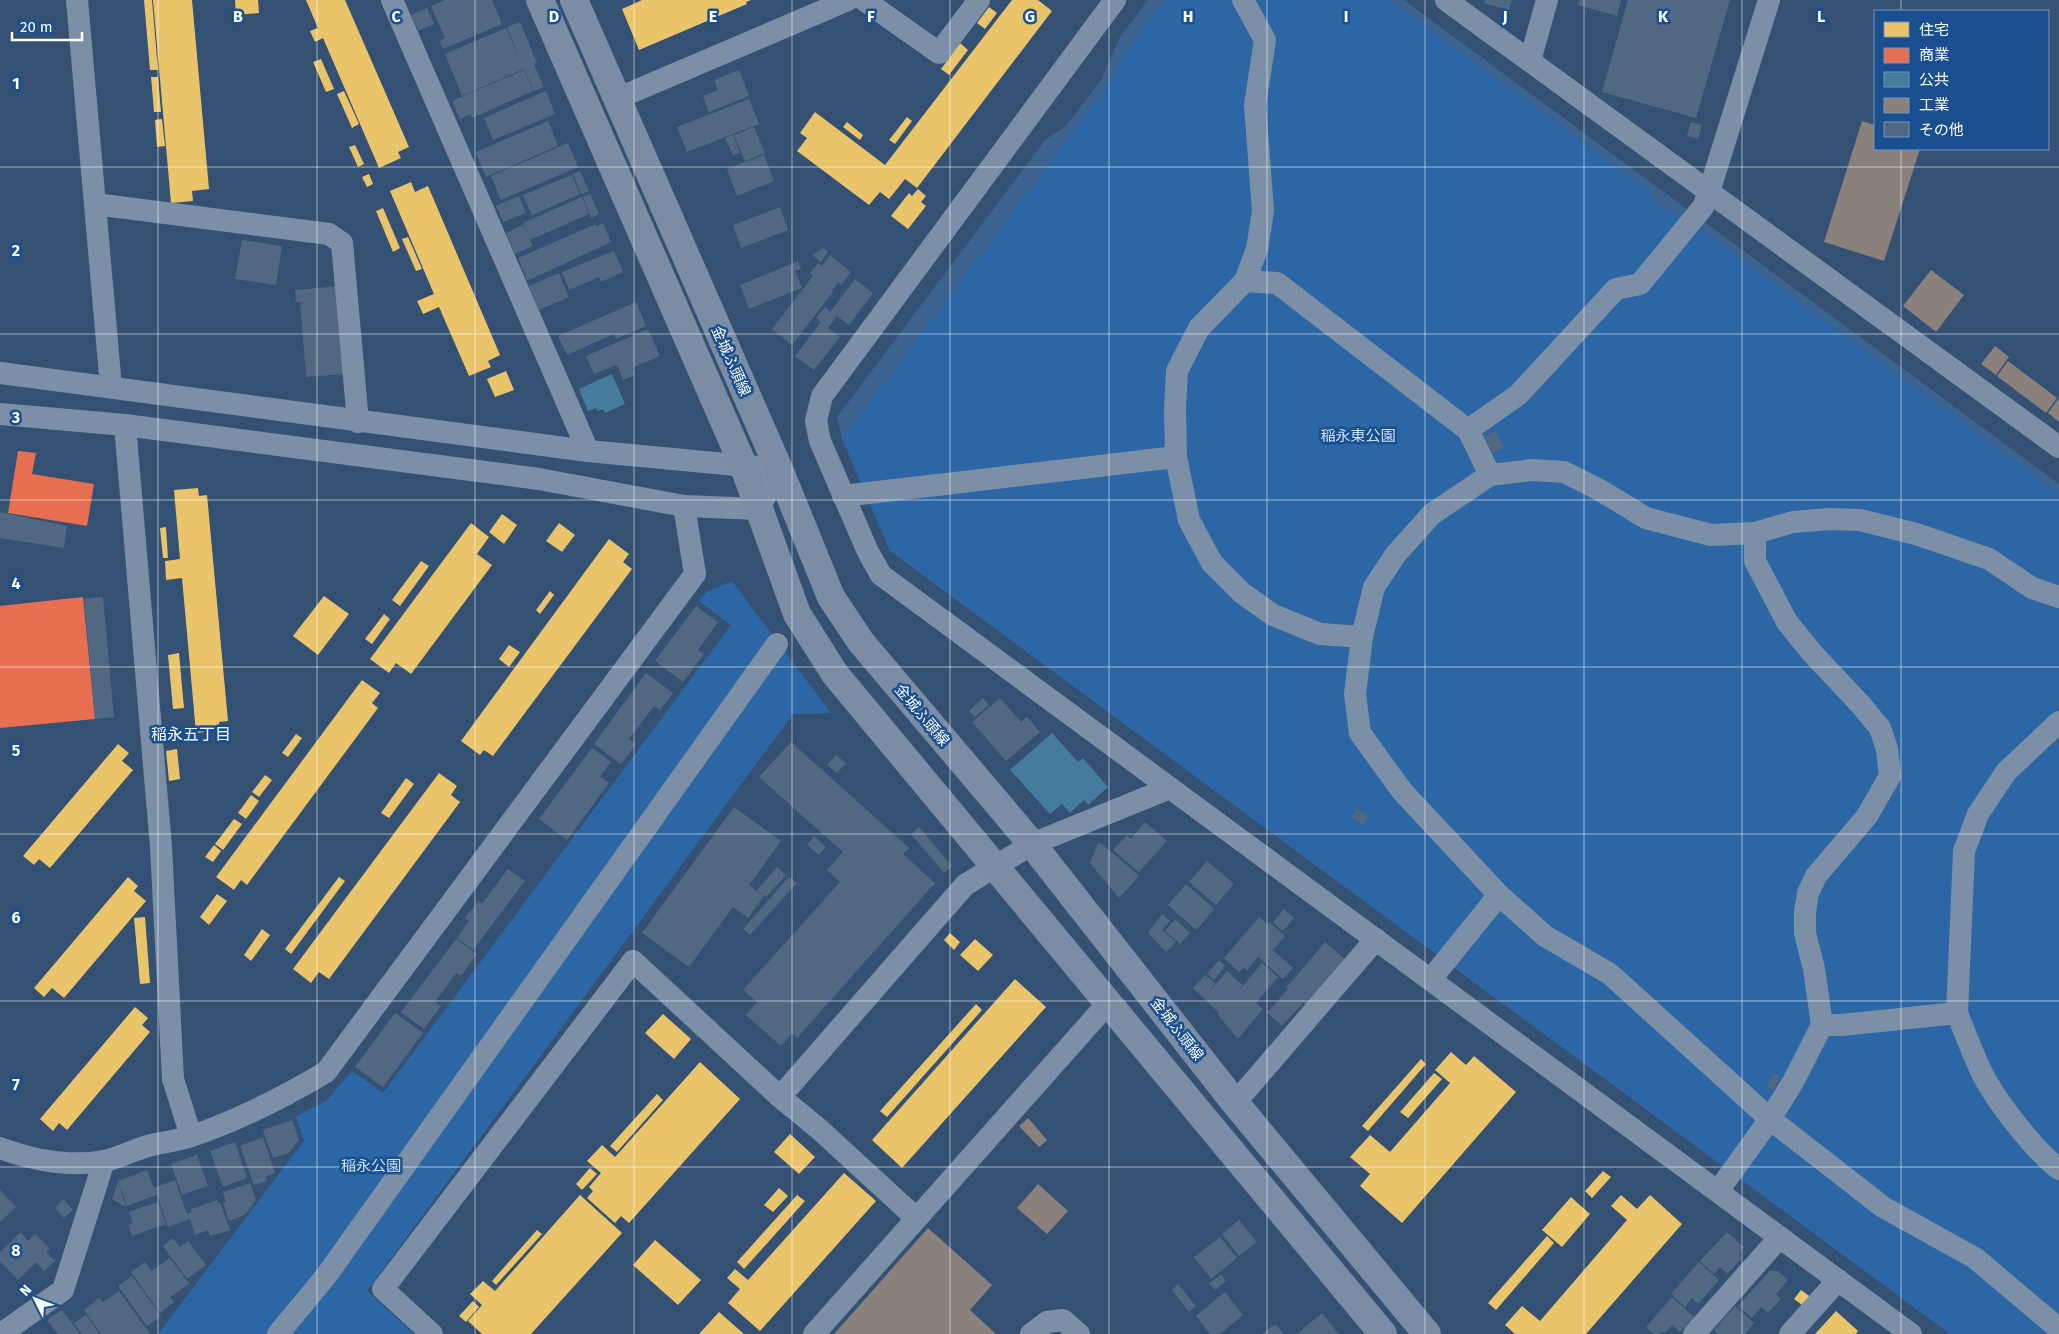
<svg xmlns="http://www.w3.org/2000/svg" width="2059" height="1334" viewBox="0 0 2059 1334" font-family="'Fira Sans','Noto Sans JP',sans-serif">
  <style>
    .green { fill: #2d66a4 }
    .water { fill: #3c6390 }
    .homes { fill: #e9c46a }
    .shops { fill: #e76f51 }
    .public { fill: #457b9d }
    .industry { fill: #8a817c }
    .building { fill: #516883 }
    .lines { fill: none; stroke-linecap: round; stroke-linejoin: round }
    .minor { stroke: #7b90a7; stroke-width: 22 }
    .major { stroke: #7b8da5; stroke-width: 28 }
    .grid { fill: none; stroke: #fff; stroke-width: 1; stroke-opacity: 0.55 }
    .labels { text-anchor: middle; dominant-baseline: central; stroke-width: 5; stroke-linejoin: round; paint-order: stroke }
    .street-label { font-size: 15px; fill: #fff; stroke: #194f8e }
    .park-label { font-size: 15px; fill: #cce2fa; stroke: #194f8e }
    .neighbourhood-label { font-size: 16px; fill: #fff; stroke: #194f8e }
    .grid-label { font-size: 16px; text-anchor: middle; font-weight: bold; fill: #fff; stroke: #194f8e; stroke-width: 5; stroke-linejoin: round; paint-order: stroke }
  </style>
  <rect width="100%" height="100%" fill="#345173"/>
  <g class="green">
    <polygon points="1166,0 1390,0 1651,192 1651,198 1676,217 1701,229 2059,494 2059,1334 1950,1334 890,551 842,439 1108,85 1129,47"/>
    <polygon points="732,581 831,713 793,714 367,1291 414,1334 158,1334 304,1141 296,1116 326,1101 352,1071 383,1093 731,625 699,601 706,592"/>
  </g>
  <g class="water">
    <polygon points="1148,0 1166,0 1129,47 1108,85 842,439 837,417 1046,139 1065,127 1101,80 1120,37"/>
    <polygon points="1390,0 1404,0 2059,484 2059,494 1701,229 1676,217 1651,198 1651,192"/>
  </g>
  <g class="homes">
    <polygon points="144,0 152,0 158,70 150,70"/>
    <polygon points="153,0 192,0 209,189 192,191 193,201 171,203"/>
    <polygon points="235,0 258,0 259,13 236,15"/>
    <polygon points="306,0 345,0 409,147 398,152 401,158 379,168 323,38 315,42 310,31 318,28"/>
    <polygon points="642,0 751,0 746,2 747,4 639,50 622,9"/>
    <polygon points="1012,0 1038,0 1052,11 917,188 905,179 889,199 880,192 869,205 797,151 807,138 800,133 815,112 885,165"/>
    <polygon points="989,7 997,13 985,29 977,23"/>
    <polygon points="960,43 968,50 949,75 941,69"/>
    <polygon points="321,59 334,89 326,92 313,62"/>
    <polygon points="151,77 158,77 161,112 154,112"/>
    <polygon points="344,91 359,124 352,128 337,94"/>
    <polygon points="907,117 912,121 895,144 889,140"/>
    <polygon points="162,119 165,146 157,147 155,120"/>
    <polygon points="847,122 863,135 860,140 843,127"/>
    <polygon points="355,145 364,164 358,167 349,147"/>
    <polygon points="369,174 373,184 367,187 362,177"/>
    <polygon points="411,182 415,192 428,186 500,355 488,361 491,367 469,376 439,307 423,314 417,301 434,294 390,191"/>
    <polygon points="918,189 926,196 921,202 926,206 908,229 891,216 909,193 912,196"/>
    <polygon points="383,208 400,248 393,252 376,211"/>
    <polygon points="408,237 422,269 416,271 402,239"/>
    <polygon points="506,371 514,390 495,397 487,379"/>
    <polygon points="198,488 199,496 207,495 228,721 219,722 220,730 196,733 182,578 166,580 165,561 180,559 174,490"/>
    <polygon points="502,514 517,525 504,544 489,532"/>
    <polygon points="471,523 489,537 477,554 492,565 411,674 396,663 389,673 370,659"/>
    <polygon points="559,523 575,535 562,552 546,541"/>
    <polygon points="166,527 168,558 163,558 160,528"/>
    <polygon points="609,539 629,554 623,562 632,569 493,756 484,750 480,755 461,741"/>
    <polygon points="421,561 429,566 400,606 392,600"/>
    <polygon points="550,591 554,595 540,614 536,610"/>
    <polygon points="324,596 349,614 318,655 293,636"/>
    <polygon points="384,614 390,619 372,644 365,639"/>
    <polygon points="509,645 520,652 509,667 499,659"/>
    <polygon points="179,653 184,708 173,709 168,655"/>
    <polygon points="362,680 380,693 372,703 378,708 247,885 241,880 234,890 216,877"/>
    <polygon points="296,734 302,738 288,757 282,753"/>
    <polygon points="118,744 129,753 122,761 133,770 50,868 39,859 34,865 23,856"/>
    <polygon points="177,749 180,779 169,781 166,751"/>
    <polygon points="439,773 457,786 451,795 460,802 329,979 319,972 311,983 293,969"/>
    <polygon points="265,775 272,780 259,797 252,792"/>
    <polygon points="406,778 414,784 389,818 381,813"/>
    <polygon points="251,795 259,801 246,819 238,813"/>
    <polygon points="234,819 242,824 223,850 215,844"/>
    <polygon points="214,845 221,851 213,862 205,857"/>
    <polygon points="128,877 138,886 134,891 146,901 64,998 52,988 44,997 34,988"/>
    <polygon points="339,877 345,881 291,954 285,949"/>
    <polygon points="217,894 227,901 209,925 200,917"/>
    <polygon points="145,917 150,983 140,984 134,918"/>
    <polygon points="262,929 270,935 251,961 244,955"/>
    <polygon points="950,933 960,942 954,950 944,940"/>
    <polygon points="975,939 993,955 978,971 960,955"/>
    <polygon points="1015,979 1046,1007 902,1168 872,1140"/>
    <polygon points="976,1004 982,1010 887,1117 880,1111"/>
    <polygon points="135,1007 148,1018 142,1025 150,1032 67,1130 59,1123 53,1131 40,1119"/>
    <polygon points="663,1014 691,1039 674,1059 645,1033"/>
    <polygon points="1451,1052 1466,1065 1474,1056 1516,1092 1402,1223 1360,1186 1370,1174 1350,1157 1370,1135 1390,1152 1450,1083 1435,1070"/>
    <polygon points="1421,1059 1426,1064 1368,1131 1362,1126"/>
    <polygon points="700,1062 740,1099 629,1223 621,1216 615,1223 587,1198 593,1191 589,1187 601,1173 587,1161 602,1145 615,1157"/>
    <polygon points="1434,1073 1442,1079 1408,1118 1400,1112"/>
    <polygon points="657,1094 663,1100 617,1152 610,1146"/>
    <polygon points="790,1134 815,1157 799,1174 774,1152"/>
    <polygon points="590,1168 597,1174 582,1190 576,1184"/>
    <polygon points="1603,1171 1611,1177 1592,1198 1585,1191"/>
    <polygon points="844,1173 876,1201 760,1331 728,1303 740,1289 727,1278 735,1269 748,1280"/>
    <polygon points="779,1188 788,1196 773,1212 764,1205"/>
    <polygon points="580,1195 622,1233 531,1334 482,1334 468,1321 482,1305 470,1294 483,1281 495,1291"/>
    <polygon points="797,1195 805,1201 744,1269 737,1262"/>
    <polygon points="1621,1195 1637,1209 1650,1195 1682,1224 1586,1334 1515,1334 1505,1325 1522,1306 1540,1321 1627,1220 1611,1206"/>
    <polygon points="1571,1197 1590,1214 1562,1247 1542,1230"/>
    <polygon points="537,1230 542,1234 496,1285 492,1281"/>
    <polygon points="1547,1236 1554,1243 1496,1310 1488,1303"/>
    <polygon points="655,1240 701,1280 678,1305 633,1265"/>
    <polygon points="1801,1290 1812,1298 1805,1307 1794,1299"/>
    <polygon points="473,1301 479,1307 466,1322 459,1316"/>
    <polygon points="1836,1311 1858,1331 1856,1334 1815,1334"/>
    <polygon points="719,1312 744,1334 699,1334"/>
  </g>
  <g class="shops">
    <polygon points="18,451 36,453 32,474 94,484 87,526 8,513"/>
    <polygon points="83,597 95,719 0,728 0,606"/>
  </g>
  <g class="public">
    <polygon points="612,374 625,404 605,413 603,409 598,411 596,408 588,411 579,389"/>
    <polygon points="1052,733 1078,762 1083,758 1108,787 1088,805 1084,800 1070,813 1062,804 1050,814 1010,770"/>
  </g>
  <g class="industry">
    <polygon points="1862,121 1875,125 1875,149 1920,149 1884,261 1824,242"/>
    <polygon points="1931,270 1964,295 1936,332 1903,306"/>
    <polygon points="1995,346 2009,357 1996,375 1981,364"/>
    <polygon points="2008,361 2057,398 2046,413 1997,376"/>
    <polygon points="2059,398 2059,422 2048,413"/>
    <polygon points="1028,1118 1047,1140 1039,1147 1019,1126"/>
    <polygon points="1038,1184 1068,1211 1047,1234 1017,1208"/>
    <polygon points="928,1228 992,1285 970,1310 996,1334 834,1334"/>
  </g>
  <g class="building">
    <polygon points="445,0 492,0 502,24 443,49 439,41 445,38 431,6"/>
    <polygon points="1485,0 1512,0 1509,10 1484,3"/>
    <polygon points="1579,0 1621,0 1617,16 1578,5"/>
    <polygon points="1628,0 1730,0 1696,118 1602,92"/>
    <polygon points="427,8 434,24 418,31 411,15"/>
    <polygon points="520,22 537,63 534,64 544,87 534,91 524,69 462,96 445,54 506,28 521,62 507,27"/>
    <polygon points="524,70 533,91 472,118 471,114 460,119 452,101"/>
    <polygon points="739,70 749,96 709,112 703,96 718,90 714,80"/>
    <polygon points="546,91 555,114 493,140 484,118"/>
    <polygon points="749,99 759,124 687,152 677,127"/>
    <polygon points="548,121 558,146 486,177 476,152"/>
    <polygon points="1691,122 1702,125 1698,139 1687,136"/>
    <polygon points="754,127 765,153 745,161 734,135"/>
    <polygon points="733,135 740,153 733,155 725,138"/>
    <polygon points="568,143 578,167 501,200 491,176"/>
    <polygon points="764,155 774,181 737,196 727,169"/>
    <polygon points="580,171 589,191 581,194 573,174"/>
    <polygon points="572,175 580,194 532,215 523,195"/>
    <polygon points="590,194 599,214 591,218 583,197"/>
    <polygon points="519,196 526,213 503,222 496,206"/>
    <polygon points="582,197 589,214 530,240 533,246 515,254 506,233 523,225 528,234 523,223"/>
    <polygon points="780,207 788,230 741,248 733,225"/>
    <polygon points="603,223 611,242 527,281 518,258 596,224 597,226"/>
    <polygon points="242,240 282,246 276,285 235,279"/>
    <polygon points="823,248 828,252 821,262 812,255"/>
    <polygon points="614,251 623,272 601,282 599,277 569,290 562,272"/>
    <polygon points="830,255 851,272 841,285 838,282 832,291 833,292 792,345 772,329 813,276 810,273 818,263 822,266"/>
    <polygon points="798,261 801,269 795,271 802,288 749,309 740,285"/>
    <polygon points="559,273 569,297 539,310 529,286"/>
    <polygon points="855,279 873,293 849,325 837,316 828,328 840,337 814,370 795,356 821,322 816,318 825,307 830,312"/>
    <polygon points="339,286 345,374 306,377 300,302 296,302 295,290"/>
    <polygon points="636,302 646,326 616,339 614,334 567,355 558,336"/>
    <polygon points="648,329 660,356 632,368 635,375 623,380 617,365 594,374 586,356"/>
    <polygon points="1496,431 1504,448 1491,454 1484,436"/>
    <polygon points="0,512 67,526 64,548 0,538"/>
    <polygon points="103,597 114,717 95,719 84,599"/>
    <polygon points="696,606 718,622 698,650 704,654 683,682 655,661"/>
    <polygon points="646,673 673,693 660,710 654,706 629,739 636,744 621,764 594,744"/>
    <polygon points="983,698 989,705 975,717 969,711"/>
    <polygon points="1000,698 1021,722 1027,717 1040,732 1006,761 972,722"/>
    <polygon points="791,742 909,848 903,854 935,883 797,1038 792,1033 781,1046 746,1015 757,1002 743,990 840,882 827,870 843,852 759,777"/>
    <polygon points="592,748 611,762 600,776 609,783 567,840 539,819"/>
    <polygon points="836,755 846,763 837,773 827,765"/>
    <polygon points="734,807 781,841 749,885 764,896 748,918 733,907 689,967 642,933"/>
    <polygon points="1357,808 1368,816 1362,825 1351,817"/>
    <polygon points="1145,822 1167,841 1139,872 1113,850 1127,835 1131,839"/>
    <polygon points="919,827 952,866 944,873 911,834"/>
    <polygon points="814,836 826,847 819,855 807,845"/>
    <polygon points="1098,843 1102,844 1139,876 1119,898 1090,863"/>
    <polygon points="1207,861 1234,884 1216,905 1189,882"/>
    <polygon points="777,867 786,875 766,897 757,890"/>
    <polygon points="508,869 525,881 473,950 457,938 469,921 465,918 478,901 482,904"/>
    <polygon points="789,877 797,883 750,935 743,929"/>
    <polygon points="1186,884 1214,909 1196,930 1168,905"/>
    <polygon points="1284,909 1294,918 1283,931 1273,922"/>
    <polygon points="1162,914 1170,921 1162,930 1176,942 1166,952 1148,933"/>
    <polygon points="1259,917 1267,924 1269,922 1285,936 1273,950 1293,968 1283,979 1258,957 1247,970 1244,967 1239,972 1224,958"/>
    <polygon points="1175,919 1190,933 1180,944 1165,931"/>
    <polygon points="456,939 477,954 461,976 456,973 435,1002 441,1006 424,1029 401,1012"/>
    <polygon points="1325,942 1346,960 1306,1005 1303,1003 1282,1026 1267,1013 1288,989 1286,988"/>
    <polygon points="1219,960 1225,966 1214,980 1207,974"/>
    <polygon points="1262,963 1278,977 1256,1003 1263,1009 1238,1039 1218,1015 1219,1013 1193,988 1205,975 1215,983 1208,993 1227,971 1242,985 1240,989"/>
    <polygon points="395,1013 423,1033 383,1087 355,1067"/>
    <polygon points="1774,1073 1781,1077 1773,1090 1766,1086"/>
    <polygon points="292,1120 299,1140 289,1153 273,1158 263,1130"/>
    <polygon points="263,1137 275,1173 266,1176 267,1181 254,1185 240,1146"/>
    <polygon points="235,1142 247,1178 223,1187 210,1151"/>
    <polygon points="197,1155 208,1186 182,1195 171,1164"/>
    <polygon points="147,1170 154,1188 175,1180 187,1214 192,1212 191,1209 217,1200 218,1203 220,1202 230,1230 210,1236 208,1230 195,1235 190,1219 168,1227 157,1195 127,1206 118,1181"/>
    <polygon points="118,1182 126,1207 112,1199"/>
    <polygon points="250,1183 256,1200 245,1215 229,1221 223,1203 226,1202 223,1192"/>
    <polygon points="0,1190 16,1207 0,1222"/>
    <polygon points="63,1199 73,1210 64,1218 55,1208"/>
    <polygon points="158,1202 166,1224 132,1236 128,1225 133,1223 129,1212"/>
    <polygon points="1239,1220 1257,1242 1239,1256 1222,1234"/>
    <polygon points="21,1232 28,1241 35,1234 50,1249 46,1252 55,1261 44,1271 36,1262 18,1280 0,1261 0,1252"/>
    <polygon points="1727,1232 1744,1247 1739,1254 1742,1258 1727,1274 1720,1267 1714,1274 1700,1261"/>
    <polygon points="1220,1237 1237,1258 1211,1279 1194,1257"/>
    <polygon points="173,1238 180,1247 188,1241 206,1265 187,1279 163,1246"/>
    <polygon points="170,1258 189,1284 170,1297 174,1302 160,1313 131,1272 145,1262 151,1271"/>
    <polygon points="1699,1262 1719,1280 1698,1304 1692,1298 1685,1307 1671,1294"/>
    <polygon points="1770,1271 1778,1271 1788,1280 1776,1294 1781,1299 1768,1313 1761,1307 1752,1318 1738,1306"/>
    <polygon points="1221,1275 1226,1281 1215,1290 1209,1283"/>
    <polygon points="132,1276 161,1316 147,1326 118,1286"/>
    <polygon points="1178,1284 1196,1306 1189,1312 1172,1290"/>
    <polygon points="119,1291 149,1332 147,1334 101,1334 84,1310 99,1298 103,1302"/>
    <polygon points="1225,1292 1243,1315 1220,1334 1210,1334 1196,1316"/>
    <polygon points="1672,1297 1694,1317 1680,1332 1672,1325 1665,1333 1663,1331 1660,1334 1654,1334 1646,1327"/>
    <polygon points="1735,1306 1754,1323 1745,1334 1718,1334 1714,1330"/>
    <polygon points="62,1310 80,1334 58,1334 47,1320"/>
    <polygon points="1322,1313 1339,1334 1297,1334"/>
    <polygon points="86,1315 100,1334 82,1334 74,1323"/>
    <polygon points="1275,1324 1284,1334 1262,1334"/>
  </g>
  <g class="lines">
    <g class="minor">
      <polyline points="77,0 111,387"/>
      <polyline points="392,0 588,451"/>
      <polyline points="864,0 939,53 979,0"/>
      <polyline points="1115,0 822,396 816,421 820,441 868,552 881,575 1911,1334"/>
      <polyline points="1243,0 1265,40 1255,105 1263,211 1257,249 1245,281 1199,328 1177,371 1175,409 1176,457 1189,520 1212,563 1242,593 1273,615 1320,634 1362,637"/>
      <polyline points="1446,0 2059,447"/>
      <polyline points="1530,61 1547,0"/>
      <polyline points="616,99 848,0"/>
      <polyline points="95,204 329,234 342,243 358,422"/>
      <polyline points="1245,281 1277,283 1468,430 1490,475"/>
      <polyline points="0,373 588,451 779,469 759,509 684,506 539,479 125,425 0,414"/>
      <polyline points="125,425 161,847 173,1079 191,1136"/>
      <polyline points="1468,430 1518,395 1616,289 1640,284 1703,207 1709,192 1769,0"/>
      <polyline points="843,496 1176,457"/>
      <polyline points="2059,597 2032,588 1989,559 1916,534 1860,520 1829,519 1793,522 1755,533 1711,535 1646,518 1598,489 1564,472 1532,470 1490,475 1432,514 1396,554 1374,587 1362,637 1355,694 1360,733 1402,791 1499,895 1545,936 1610,974 1770,1119 1883,1207 1975,1258 2059,1329"/>
      <polyline points="1431,979 1499,895"/>
      <polyline points="1957,1013 1964,851 1978,814 2006,772 2059,722"/>
      <path d="M1822,1025h20l115,-12c8,20 16,41 25,60 14,28 52,77 77,96"/>
      <polyline points="780,1097 965,885 1032,844 1170,788"/>
      <polyline points="1235,1103 1376,939"/>
      <path d="M0,1148c32,12 70,19 104,13 15,-3 29,-11 44,-15 14,-4 30,-5 44,-10 47,-16 92,-39 134,-64l369,-498 -11,-68"/>
      <polyline points="1718,1191 1770,1119 1793,1082 1822,1025 1814,969 1805,933 1805,912 1808,893 1816,876 1867,816 1890,776 1887,749 1880,728 1861,705 1813,654 1787,622 1755,561 1755,533"/>
      <polyline points="1,1334 63,1290 104,1161"/>
      <polyline points="278,1334 326,1276 777,644"/>
      <polyline points="432,1334 383,1289 633,961 780,1097 819,1129 916,1218"/>
      <polyline points="814,1334 1109,1002"/>
      <polyline points="1031,1334 1047,1322 1063,1320 1079,1334"/>
      <polyline points="1694,1334 1780,1237"/>
      <polyline points="1790,1334 1838,1280"/>
    </g>
    <g class="major">
      <polyline points="540,0 744,467 797,614 835,674 1383,1334"/>
      <polyline points="574,0 779,469 831,597 861,642 1032,844 1235,1103 1427,1334"/>
    </g>
  </g>
  <path class="grid" d="M158,0v1334M317,0v1334M475,0v1334M634,0v1334M792,0v1334M950,0v1334M1109,0v1334M1267,0v1334M1425,0v1334M1584,0v1334M1742,0v1334M1901,0v11M1901,149v1185M0,167h2059M0,334h2059M0,500h2059M0,667h2059M0,834h2059M0,1001h2059M0,1167h2059"/>
  <g class="labels">
    <g class="street-label">
      <text transform="translate(731 361) rotate(66)">金城ふ頭線</text>
      <text transform="translate(922 715) rotate(50)">金城ふ頭線</text>
      <text transform="translate(1177 1029) rotate(52)">金城ふ頭線</text>
    </g>
    <g class="park-label">
      <text x="1358" y="436">稲永東公園</text>
      <text x="371" y="1166">稲永公園</text>
    </g>
    <g class="neighbourhood-label">
      <text x="191" y="734">稲永五丁目</text>
    </g>
  </g>
  <g class="grid-label">
    <text x="238" y="22">B</text>
    <text x="396" y="22">C</text>
    <text x="554" y="22">D</text>
    <text x="713" y="22">E</text>
    <text x="871" y="22">F</text>
    <text x="1030" y="22">G</text>
    <text x="1188" y="22">H</text>
    <text x="1346" y="22">I</text>
    <text x="1505" y="22">J</text>
    <text x="1663" y="22">K</text>
    <text x="1821" y="22">L</text>
    <text x="16" y="89">1</text>
    <text x="16" y="256">2</text>
    <text x="16" y="423">3</text>
    <text x="16" y="589">4</text>
    <text x="16" y="756">5</text>
    <text x="16" y="923">6</text>
    <text x="16" y="1090">7</text>
    <text x="16" y="1256">8</text>
  </g>
  <rect x="1874" y="10" width="175" height="140" fill="#194f8e" stroke="#7595bb"/>
  <rect x="1884" y="22" width="25" height="15" fill="#e9c46a" stroke="#7595bb"/>
  <text x="1919" y="35" font-size="15" fill="#ffffff">住宅</text>
  <rect x="1884" y="48" width="25" height="15" fill="#e76f51" stroke="#7595bb"/>
  <text x="1919" y="60" font-size="15" fill="#ffffff">商業</text>
  <rect x="1884" y="72" width="25" height="15" fill="#457b9d" stroke="#7595bb"/>
  <text x="1919" y="85" font-size="15" fill="#ffffff">公共</text>
  <rect x="1884" y="98" width="25" height="15" fill="#8a817c" stroke="#7595bb"/>
  <text x="1919" y="110" font-size="15" fill="#ffffff">工業</text>
  <rect x="1884" y="122" width="25" height="15" fill="#516883" stroke="#7595bb"/>
  <text x="1919" y="135" font-size="15" fill="#ffffff">その他</text>
  <g transform="translate(35 1299) rotate(312)" stroke="#194f8e" stroke-width="4" paint-order="stroke">
  <path d="M0-4L9 19L0 12L-9 19Z" fill="#ffffff"/>
  <text y="-8" font-size="14" font-weight="bold" text-anchor="middle" fill="#ffffff">N</text>
  </g>
  <path d="M12 32v8h70v-8" fill="none" stroke="#ffffff" stroke-width="2.5"/>
  <text x="20" y="32" font-size="15" fill="#ffffff" stroke="#194f8e" stroke-width="4" paint-order="stroke">20 m</text>
</svg>
